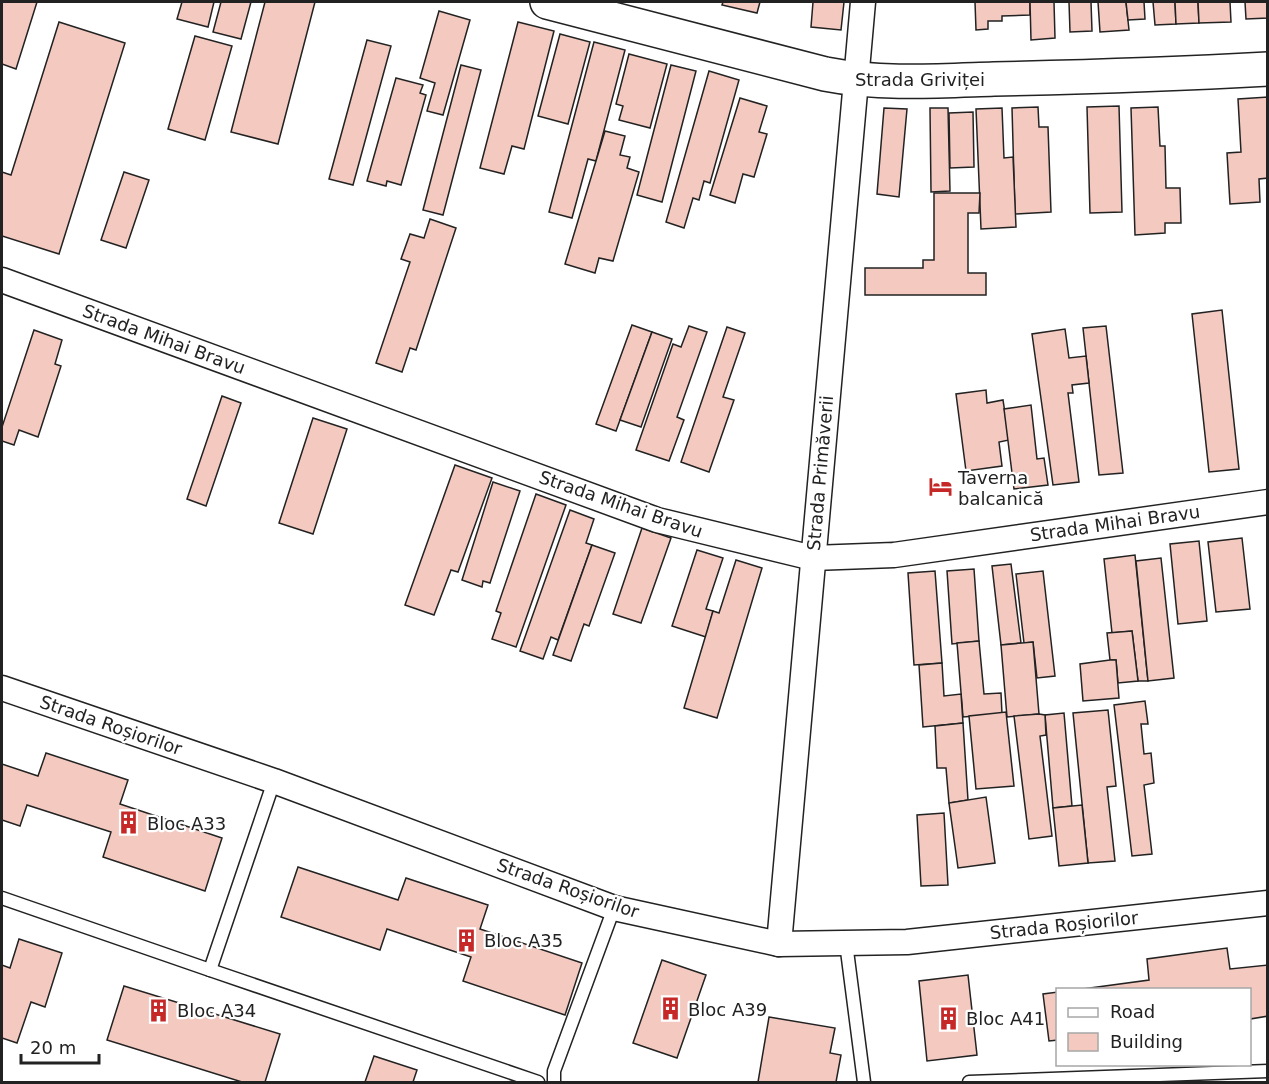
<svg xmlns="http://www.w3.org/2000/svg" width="1269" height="1084" viewBox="0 0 1269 1084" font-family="'DejaVu Sans',sans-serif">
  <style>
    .building { fill: #f3c9c0; stroke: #222; stroke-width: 1.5 }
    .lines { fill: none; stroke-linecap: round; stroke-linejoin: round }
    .lane-casing { stroke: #222; stroke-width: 15 }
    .street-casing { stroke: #222; stroke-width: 27 }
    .secondary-casing { stroke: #222; stroke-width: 36 }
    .lane { stroke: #fff; stroke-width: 12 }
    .street { stroke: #fff; stroke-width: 24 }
    .secondary { stroke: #fff; stroke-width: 33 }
    .labels { text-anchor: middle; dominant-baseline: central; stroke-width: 4.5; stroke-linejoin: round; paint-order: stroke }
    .street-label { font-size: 18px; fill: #222; stroke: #fff }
    .poi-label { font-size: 18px; fill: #222; stroke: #fff; text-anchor: start }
  </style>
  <rect width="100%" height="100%" fill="#fff"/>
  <g class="building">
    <polygon points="2,2 37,2 16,69 2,64"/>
    <polygon points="182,2 214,2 208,27 177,19"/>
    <polygon points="221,2 251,2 241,39 213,32"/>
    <polygon points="265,2 315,2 278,144 231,132"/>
    <polygon points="723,2 760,2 757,13 722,5"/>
    <polygon points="813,2 844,2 841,30 811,27"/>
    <polygon points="975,2 1030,2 1030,15 1002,16 1002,21 988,21 988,29 976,30"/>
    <polygon points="1030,2 1054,2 1055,38 1031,40"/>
    <polygon points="1069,2 1091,2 1092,31 1070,32"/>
    <polygon points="1098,2 1126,2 1129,30 1100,32"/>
    <polygon points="1126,2 1144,2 1145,19 1128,20"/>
    <polygon points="1153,2 1175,2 1176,24 1155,25"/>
    <polygon points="1175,2 1198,2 1199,23 1176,24"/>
    <polygon points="1198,2 1230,2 1231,22 1199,23"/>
    <polygon points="1245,2 1268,2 1268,18 1246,19"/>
    <polygon points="439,11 470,20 443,115 427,111 435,83 420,78"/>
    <polygon points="59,22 125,43 59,254 2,236 2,172 11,175"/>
    <polygon points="518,22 554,31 524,149 512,146 504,174 480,168"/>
    <polygon points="560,34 590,42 568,124 538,116"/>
    <polygon points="195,36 232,46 205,140 168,129"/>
    <polygon points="367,40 391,46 353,185 329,179"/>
    <polygon points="594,42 625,50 596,161 588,159 572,218 549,212"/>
    <polygon points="629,54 667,64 650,128 619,120 623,106 616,104"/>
    <polygon points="461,65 481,70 443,215 423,210"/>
    <polygon points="671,65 696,71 662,202 637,195"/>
    <polygon points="709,71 739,80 710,183 704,181 699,200 693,198 684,228 666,222"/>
    <polygon points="396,78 423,85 420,93 426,95 401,185 387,181 386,186 367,181"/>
    <polygon points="1268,97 1268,178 1259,179 1260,202 1230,204 1227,153 1241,152 1238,99"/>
    <polygon points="740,98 767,106 759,132 767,134 754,177 743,174 735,203 710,195"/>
    <polygon points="1119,106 1122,212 1090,213 1087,107"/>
    <polygon points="1038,107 1039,127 1048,127 1051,212 1015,214 1012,108"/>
    <polygon points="1158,107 1160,146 1165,146 1166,188 1180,188 1181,223 1165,223 1165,233 1135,235 1131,108"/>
    <polygon points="884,108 907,109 899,197 877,194"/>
    <polygon points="930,108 948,108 950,191 931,192"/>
    <polygon points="1002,108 1004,158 1013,157 1016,227 981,229 976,109"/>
    <polygon points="973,112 974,167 950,168 949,113"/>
    <polygon points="605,131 625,136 620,155 630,157 627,168 639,172 613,261 599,258 595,273 565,264"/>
    <polygon points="124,172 149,180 126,248 101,240"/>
    <polygon points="934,193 980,193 979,213 968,213 968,273 986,273 986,295 865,295 865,268 923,268 923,260 934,260"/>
    <polygon points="430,219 456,228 416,350 410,348 402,372 376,363 410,262 401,259 410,234 424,238"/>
    <polygon points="1222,310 1239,469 1209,472 1192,314"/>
    <polygon points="632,325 652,332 616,431 596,424"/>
    <polygon points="689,326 707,332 677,417 684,420 669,461 636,450 673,344 681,347"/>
    <polygon points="1106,326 1123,473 1099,475 1083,328"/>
    <polygon points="727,327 745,333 723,397 734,400 709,472 681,462"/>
    <polygon points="1065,329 1069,358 1086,356 1089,383 1072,385 1073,393 1068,393 1079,482 1053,485 1032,334"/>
    <polygon points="34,330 62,340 55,364 61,366 38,437 19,430 14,445 2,441 2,427"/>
    <polygon points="652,332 672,339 641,427 620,420"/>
    <polygon points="986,390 987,403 1003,400 1009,440 999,442 1002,466 966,471 956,394"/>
    <polygon points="222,396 241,403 206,506 187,499"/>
    <polygon points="1031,405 1037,459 1044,458 1048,485 1014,489 1004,409"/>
    <polygon points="313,418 347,429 313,534 279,523"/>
    <polygon points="455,465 492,478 458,572 451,570 434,615 405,605"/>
    <polygon points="493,482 520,491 490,583 483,581 482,587 462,580"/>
    <polygon points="536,494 566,505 516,647 492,639 501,613 496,611"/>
    <polygon points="570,510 594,519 586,543 592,545 558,640 551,637 543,659 520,651"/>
    <polygon points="642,528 671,538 641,623 613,614"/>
    <polygon points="1242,538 1250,609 1216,612 1208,542"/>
    <polygon points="1199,541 1207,621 1178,624 1170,544"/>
    <polygon points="592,545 615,553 589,626 584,624 571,661 553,655"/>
    <polygon points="697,550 723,558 706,609 713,611 706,637 672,626"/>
    <polygon points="1135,555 1148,681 1138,681 1132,631 1112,633 1104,559"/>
    <polygon points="1161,558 1174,678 1148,681 1136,561"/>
    <polygon points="736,560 762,568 717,718 684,708 713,611 719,613"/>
    <polygon points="1011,564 1021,643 1001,645 992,566"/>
    <polygon points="974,569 979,641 952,644 947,571"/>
    <polygon points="935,571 942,663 914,665 908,573"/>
    <polygon points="1043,571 1055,676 1037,678 1033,642 1024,643 1016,574"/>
    <polygon points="1132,631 1138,681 1118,683 1116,660 1110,660 1107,633"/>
    <polygon points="979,641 984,694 1001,693 1002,714 963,717 957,643"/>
    <polygon points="1033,642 1039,714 1007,717 1001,645"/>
    <polygon points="1110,660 1116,660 1119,698 1083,701 1080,664"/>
    <polygon points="942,663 944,696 961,694 963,723 923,727 919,665"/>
    <polygon points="1145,701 1148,724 1141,724 1144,754 1151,753 1154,783 1144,785 1152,854 1132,856 1114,705"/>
    <polygon points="1108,710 1116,786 1107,787 1115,861 1088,863 1073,713"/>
    <polygon points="1006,712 1014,786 976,789 969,716"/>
    <polygon points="1064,713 1072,806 1053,808 1045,715"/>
    <polygon points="1039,714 1045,715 1046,735 1040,736 1052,836 1029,839 1014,716"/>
    <polygon points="963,723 968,800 949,803 946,768 937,768 935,726"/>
    <polygon points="46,753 128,780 120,804 222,838 205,891 103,857 111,832 27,805 20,826 2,820 2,764 38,776"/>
    <polygon points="986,797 995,863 958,868 949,803"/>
    <polygon points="1082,805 1088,863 1059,866 1053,808"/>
    <polygon points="944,813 948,885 921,886 917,815"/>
    <polygon points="298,867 398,900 406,878 488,905 480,929 582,963 565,1015 463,981 471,957 387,929 380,950 281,917"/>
    <polygon points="19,939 62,953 45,1007 31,1002 17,1043 2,1038 2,965 10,968"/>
    <polygon points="1227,948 1230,969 1268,965 1268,1016 1250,1019 1250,990 1075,990 1149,980 1147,959"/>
    <polygon points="662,960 706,975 677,1058 633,1043"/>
    <polygon points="968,975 977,1055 927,1061 919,981"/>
    <polygon points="124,986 280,1034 265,1082 242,1082 107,1040"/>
    <polygon points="1058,992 1058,1040 1049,1041 1043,994"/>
    <polygon points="769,1017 835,1028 830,1053 841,1055 836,1082 758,1082"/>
    <polygon points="374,1056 417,1070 413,1082 365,1082"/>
  </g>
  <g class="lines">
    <defs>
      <g id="lane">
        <polyline points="274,781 210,970 538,1082"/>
        <polyline points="2,898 210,970"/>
        <polyline points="846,943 864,1082"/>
        <polyline points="554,1082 554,1071 614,908"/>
        <polyline points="969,1082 1268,1071"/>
      </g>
      <g id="street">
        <polyline points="2,280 657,520 813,558 894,555 1268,502"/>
        <polyline points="2,688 274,781 614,908 779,944 907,942 1268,903"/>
        <polyline points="779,944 863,2"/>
      </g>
      <path id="secondary" d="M547,2l278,72c56,11 112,7 169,5 91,-2 182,-5 274,-10"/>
    </defs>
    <use href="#lane" class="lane-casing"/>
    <use href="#street" class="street-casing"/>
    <use href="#secondary" class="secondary-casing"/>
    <use href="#lane" class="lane"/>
    <use href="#street" class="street"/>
    <use href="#secondary" class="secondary"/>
  </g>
  <defs>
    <symbol id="hotel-bare" viewBox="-9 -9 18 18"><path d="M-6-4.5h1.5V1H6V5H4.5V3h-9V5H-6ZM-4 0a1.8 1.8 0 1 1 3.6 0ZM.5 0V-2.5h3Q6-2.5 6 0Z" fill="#c62828" stroke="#fff" stroke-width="2.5" paint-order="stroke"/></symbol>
    <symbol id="building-bare" viewBox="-9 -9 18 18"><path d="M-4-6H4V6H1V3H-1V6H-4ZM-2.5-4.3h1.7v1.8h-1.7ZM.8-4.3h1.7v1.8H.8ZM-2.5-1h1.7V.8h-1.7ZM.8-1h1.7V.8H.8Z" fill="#c62828" stroke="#fff" stroke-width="2.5" paint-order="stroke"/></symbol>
  </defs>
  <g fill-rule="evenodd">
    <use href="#hotel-bare" x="924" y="470" width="33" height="33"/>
    <use href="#building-bare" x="112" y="806" width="33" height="33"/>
    <use href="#building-bare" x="450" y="924" width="33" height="33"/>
    <use href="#building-bare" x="654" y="992" width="33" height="33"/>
    <use href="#building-bare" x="142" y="994" width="33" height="33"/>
    <use href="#building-bare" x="932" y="1002" width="33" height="33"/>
  </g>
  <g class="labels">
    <g class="street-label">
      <text x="920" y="79">Strada Griviței</text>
      <text transform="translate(164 339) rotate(20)">Strada Mihai Bravu</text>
      <text transform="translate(820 473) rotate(-85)">Strada Primăverii</text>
      <text transform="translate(621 504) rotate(19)">Strada Mihai Bravu</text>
      <text transform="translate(1115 523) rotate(-8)">Strada Mihai Bravu</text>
      <text transform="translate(111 725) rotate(19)">Strada Roșiorilor</text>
      <text transform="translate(568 888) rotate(19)">Strada Roșiorilor</text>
      <text transform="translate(1064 925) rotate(-6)">Strada Roșiorilor</text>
    </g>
    <g class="poi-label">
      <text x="958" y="477">Taverna<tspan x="958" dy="21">balcanică</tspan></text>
      <text x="147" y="823">Bloc A33</text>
      <text x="484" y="940">Bloc A35</text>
      <text x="688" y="1009">Bloc A39</text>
      <text x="177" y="1010">Bloc A34</text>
      <text x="966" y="1018">Bloc A41</text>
    </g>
  </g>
  <rect width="1269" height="1084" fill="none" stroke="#222222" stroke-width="6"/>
  <rect x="1056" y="988" width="195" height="78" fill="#ffffff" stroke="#a7a7a7" stroke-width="1.5"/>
  <rect x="1068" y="1008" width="30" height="9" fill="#ffffff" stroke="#a7a7a7" stroke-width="1.5"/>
  <text x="1110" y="1018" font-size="18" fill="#222222">Road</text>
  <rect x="1068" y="1033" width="30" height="18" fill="#f3c9c0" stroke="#a7a7a7" stroke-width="1.5"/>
  <text x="1110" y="1048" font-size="18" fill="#222222">Building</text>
  <path d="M21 1054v9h78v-9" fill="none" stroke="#222222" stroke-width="3"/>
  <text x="30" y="1054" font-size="18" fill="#222222" stroke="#ffffff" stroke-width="4.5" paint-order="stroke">20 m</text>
</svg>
